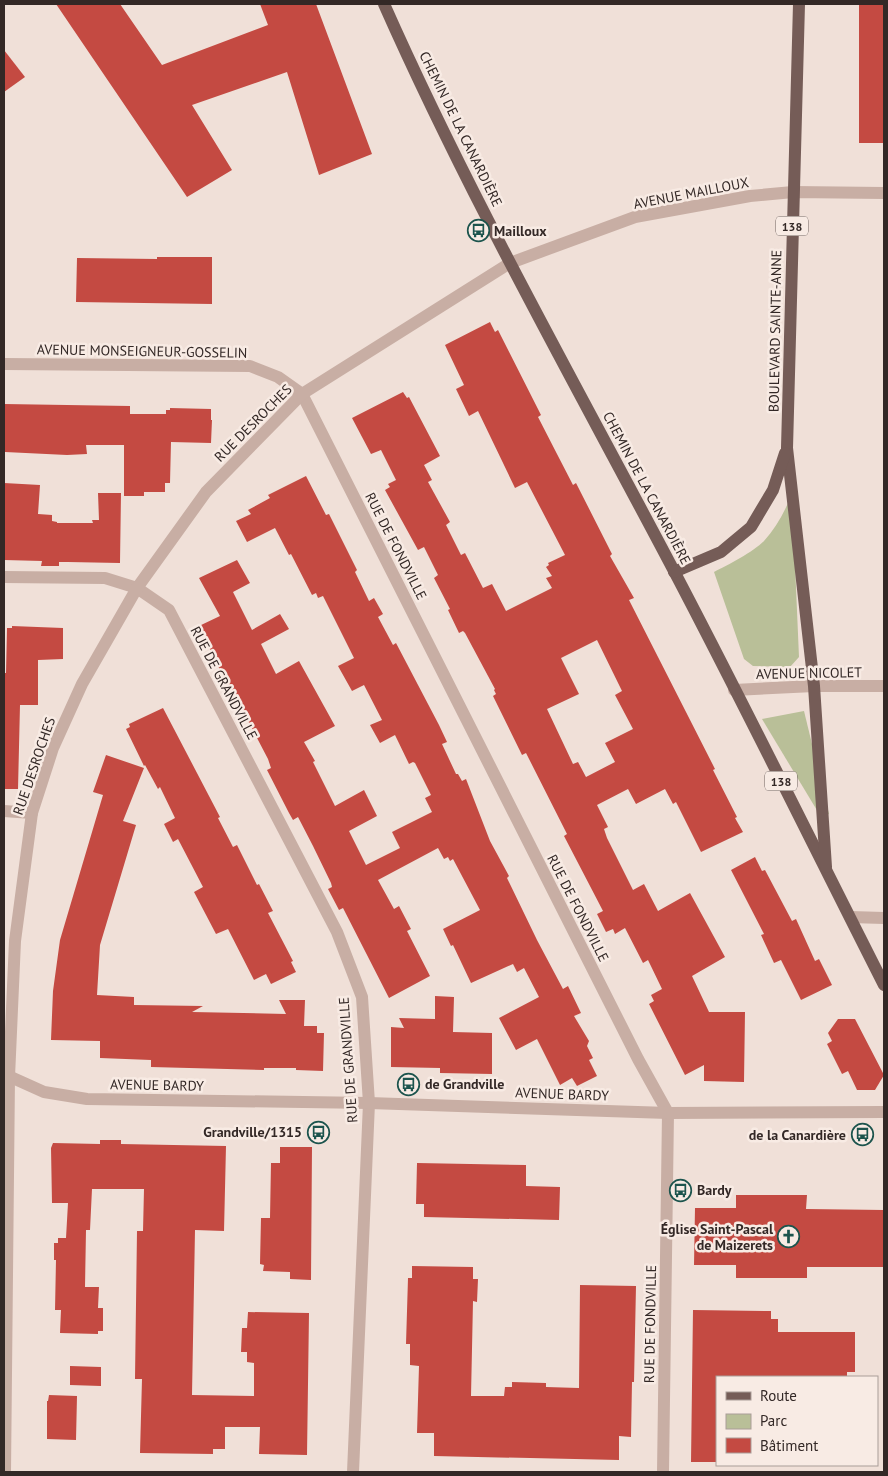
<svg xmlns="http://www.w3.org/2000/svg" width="888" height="1476" viewBox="0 0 888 1476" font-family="'PT Sans',sans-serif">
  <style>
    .green { fill: #b9bf98 }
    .building { fill: #c44a42; fill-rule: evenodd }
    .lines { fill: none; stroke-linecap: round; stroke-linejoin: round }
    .minor { stroke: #c8aea4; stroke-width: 12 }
    .major { stroke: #755c57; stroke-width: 12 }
    .labels { text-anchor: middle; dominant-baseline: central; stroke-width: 5; stroke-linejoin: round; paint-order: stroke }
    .shield { fill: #f8ebe4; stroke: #6e625f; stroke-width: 1 }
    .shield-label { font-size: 12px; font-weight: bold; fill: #332826 }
    .street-label { font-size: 14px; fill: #332826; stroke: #f8ebe4 }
    .poi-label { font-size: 14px; font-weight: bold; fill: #332826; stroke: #f8ebe4; text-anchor: start }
  </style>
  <rect width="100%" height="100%" fill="#f0e0d8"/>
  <g class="green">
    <path d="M792,494l7,163 -9,10 -37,-1 -9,-7 -30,-87c14,-7 39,-20 50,-31 12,-13 21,-30 28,-47z"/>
    <polygon points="804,711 829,814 821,817 762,719"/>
  </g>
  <g class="building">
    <polygon points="56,4 120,4 162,65 268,25 260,4 316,4 372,154 319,175 287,72 192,105 232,170 187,197"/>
    <rect x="859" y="4" width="25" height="139"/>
    <polygon points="4,50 25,77 4,92"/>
    <polygon points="157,257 212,257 212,304 76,302 77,258 157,259"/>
    <path d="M490,322l5,10 3,-2 43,85 -3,2 19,37 16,31 3,-2 36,71 -2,2 24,42 -5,2 86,169 -2,1 24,47 -2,1 8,14 -42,20 -25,-50 -3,2 -8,-15 -29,15 -8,-15 -31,16 11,22 -4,2 3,9 26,52 11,-6 14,27 32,-18 35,64 -33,19 17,36h36l-1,70 -40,-1v-16l-19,10 -36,-71 5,-3 -3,-6 11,-6 -14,-29 -5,3 -18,-35 -10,6 -2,-5 -7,3 -9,-18 6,-3 -39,-75 3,-2 -41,-81 -4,2 -29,-59 3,-2 -2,-4 1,-1 -30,-56 -2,-2 -4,2 -11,-23 2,-1 -16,-31 4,-3 -14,-28 -6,3 -33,-60 5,-3 -2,-3 8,-4 -15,-30 -10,4 -19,-36 51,-26 4,6 2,-1 31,59 -16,9 8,15 -4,2 22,40 -4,3 15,30 4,-2 18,35 9,-4 14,27 46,-23 -6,-10 6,-2 -6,-9 3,-2 -1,-2 17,-8 -38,-73 -12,6 -37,-77 -9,5 -13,-27 8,-4 -19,-40zM597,640l25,51 -7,4 18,34 -28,14 10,19 -29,15 -8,-15 -5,2 -26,-55 32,-15 -18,-36z"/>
    <polygon points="4,404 130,406 130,414 166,414 166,410 170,410 170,408 211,409 211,420 212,420 211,443 171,442 170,483 165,483 165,492 144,492 144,496 124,496 124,445 86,445 87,454 67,455 5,452 4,451"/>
    <polygon points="306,476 326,515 329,514 357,570 355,572 369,601 374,598 383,614 378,617 393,645 396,643 439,725 447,742 442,744 456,774 458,774 462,781 466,779 490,841 509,876 507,878 537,940 563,989 568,986 581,1013 574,1016 589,1041 587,1046 593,1058 589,1060 597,1076 577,1086 572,1078 560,1085 537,1039 516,1050 499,1018 539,997 524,968 517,972 513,964 471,983 453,945 451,946 443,929 480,910 453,859 450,861 448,857 444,859 438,848 378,880 394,909 399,906 411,929 407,931 430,976 389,998 343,908 339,910 328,889 332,887 331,883 313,846 298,817 293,820 289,813 267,770 271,768 268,759 231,688 229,689 199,626 220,616 199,578 237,560 250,583 233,592 252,630 280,614 289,629 261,644 276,674 299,661 335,726 304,742 315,761 313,762 335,806 364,790 377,816 349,831 366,865 400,848 392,832 432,812 425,798 431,795 415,763 413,762 409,764 395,735 380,743 370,725 382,720 364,685 352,691 338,666 354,658 323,596 318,598 316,593 312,595 291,554 289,555 275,528 247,542 236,521 251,514 248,510 270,498 268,495"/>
    <polygon points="4,483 40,485 38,514 52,515 52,521 57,522 57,523 93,523 92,520 99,520 98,493 121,493 120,563 68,562 59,562 59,566 41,566 42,561 4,560"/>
    <polygon points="12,626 63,628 63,659 38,660 38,705 20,705 18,789 4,789 4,673 6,673 7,628 12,628"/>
    <polygon points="163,708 220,817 218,818 233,847 237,845 257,885 259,884 273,911 268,913 293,961 291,962 296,972 271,984 266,974 254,980 228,929 216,934 194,892 203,887 178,839 173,842 164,824 175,818 160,787 158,789 145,765 144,766 126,729 130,727 129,724"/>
    <polygon points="106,755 144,768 123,821 136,825 100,945 97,995 134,997 134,1005 203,1006 192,1012 286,1014 279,1000 305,1000 304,1026 317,1026 317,1033 324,1033 323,1071 296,1070 296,1068 264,1068 264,1070 151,1067 151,1060 100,1058 100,1041 51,1040 53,991 60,940 103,795 93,792"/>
    <polygon points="755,857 762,871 765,870 792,921 796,919 815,961 819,959 832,985 801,1000 781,960 774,963 761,935 764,934 731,870"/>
    <polygon points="435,996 454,997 453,1032 492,1033 492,1074 440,1073 440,1068 391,1067 391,1027 404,1028 399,1018 435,1019"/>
    <polygon points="838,1019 855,1019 884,1075 875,1090 857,1090 848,1071 842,1074 827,1044 832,1041 828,1033"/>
    <polygon points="100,1140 121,1140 121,1144 226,1146 224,1231 195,1230 192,1395 254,1396 254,1363 247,1362 247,1352 241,1352 242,1328 247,1328 248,1312 309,1313 307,1455 259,1454 260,1427 225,1427 225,1449 213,1449 213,1454 140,1453 142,1379 135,1379 137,1231 143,1231 144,1189 92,1189 90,1230 86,1230 85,1287 99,1287 98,1308 103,1308 103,1331 98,1331 98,1334 60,1333 61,1310 55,1310 56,1260 54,1260 54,1243 58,1243 58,1238 66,1238 68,1203 52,1203 51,1148 53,1143 100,1144"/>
    <polygon points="280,1147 312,1147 311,1280 290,1279 290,1272 263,1271 264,1265 260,1264 261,1218 270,1218 271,1163 280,1163"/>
    <polygon points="417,1163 526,1165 526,1186 560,1187 559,1220 424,1217 424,1204 416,1204"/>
    <polygon points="736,1195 807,1195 806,1209 884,1210 884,1267 807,1267 807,1278 736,1278 736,1265 694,1265 695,1208 736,1208"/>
    <polygon points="412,1266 473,1267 473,1279 478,1279 477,1302 473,1301 471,1396 504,1396 505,1387 512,1387 512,1382 546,1383 546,1387 579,1388 580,1285 636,1286 634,1382 632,1382 631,1437 619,1436 619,1460 434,1456 434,1433 417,1433 419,1366 410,1365 410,1344 406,1344 408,1278 412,1278"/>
    <polygon points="693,1310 771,1311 771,1319 778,1319 778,1332 855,1332 855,1372 847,1372 847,1377 717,1377 717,1462 691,1462"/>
    <polygon points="70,1366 101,1367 101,1386 70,1385"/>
    <polygon points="49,1395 77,1396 76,1440 47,1439 47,1401 48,1401"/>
  </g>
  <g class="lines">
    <g class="minor">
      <polyline points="4,364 250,366 278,377 302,394 638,1059 668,1113 663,1472"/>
      <polyline points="4,577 105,578 137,588 169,610 337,932 362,997 369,1103 353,1472"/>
      <polyline points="734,690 814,686 884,686"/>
      <polyline points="4,811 32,813"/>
      <polyline points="850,917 884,918"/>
      <polyline points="4,1074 44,1092 87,1099 369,1103 668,1113 884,1112"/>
      <polyline points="5,1472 9,1077 15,941 32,813 53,748 82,684 137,588 206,492 302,394 510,263 635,217 750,196 793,192 884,193"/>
    </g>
    <g class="major">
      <path d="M384,4c86,194 191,379 290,567 72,137 140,276 210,414"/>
      <polyline points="799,4 787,448 814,686 826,867"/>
      <polyline points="674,572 721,552 751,527 773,490 785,453"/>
    </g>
  </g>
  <defs>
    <symbol id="bus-ring" viewBox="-11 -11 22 22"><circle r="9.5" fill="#f8ebe4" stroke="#1c544d" stroke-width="1.5"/><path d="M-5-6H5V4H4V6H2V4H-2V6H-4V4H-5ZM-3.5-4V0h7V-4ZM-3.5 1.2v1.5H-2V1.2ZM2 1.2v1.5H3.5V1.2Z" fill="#1c544d"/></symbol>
    <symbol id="church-ring" viewBox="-11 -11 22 22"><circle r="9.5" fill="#f8ebe4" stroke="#1c544d" stroke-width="1.5"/><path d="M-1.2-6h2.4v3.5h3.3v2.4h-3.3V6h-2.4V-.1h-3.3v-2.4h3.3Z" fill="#1c544d"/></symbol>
  </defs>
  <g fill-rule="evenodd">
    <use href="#bus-ring" x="466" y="218" width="25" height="25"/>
    <use href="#bus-ring" x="396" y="1072" width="25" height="25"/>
    <use href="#bus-ring" x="306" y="1120" width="25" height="25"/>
    <use href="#bus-ring" x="850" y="1122" width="25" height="25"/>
    <use href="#bus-ring" x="668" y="1178" width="25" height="25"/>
    <use href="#church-ring" x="776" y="1224" width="25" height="25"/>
  </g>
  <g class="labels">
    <g class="shield">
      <rect x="776" y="216.5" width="32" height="19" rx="4"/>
      <rect x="765" y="771.5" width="32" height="19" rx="4"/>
    </g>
    <g class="shield-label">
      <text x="792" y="226">138</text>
      <text x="781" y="781">138</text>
    </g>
    <g class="street-label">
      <text transform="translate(461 129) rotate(64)">CHEMIN DE LA CANARDIÈRE</text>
      <text transform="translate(691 193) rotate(-11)">AVENUE MAILLOUX</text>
      <text transform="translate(775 331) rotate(-89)">BOULEVARD SAINTE-ANNE</text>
      <text transform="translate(142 351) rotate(1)">AVENUE MONSEIGNEUR-GOSSELIN</text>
      <text transform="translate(253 423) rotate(-45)">RUE DESROCHES</text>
      <text transform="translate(647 488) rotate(62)">CHEMIN DE LA CANARDIÈRE</text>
      <text transform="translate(396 546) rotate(63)">RUE DE FONDVILLE</text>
      <text transform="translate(809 673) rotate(-1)">AVENUE NICOLET</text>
      <text transform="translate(224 683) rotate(62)">RUE DE GRANDVILLE</text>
      <text transform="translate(34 766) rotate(-71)">RUE DESROCHES</text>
      <text transform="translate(578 908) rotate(63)">RUE DE FONDVILLE</text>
      <text transform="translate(348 1060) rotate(-94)">RUE DE GRANDVILLE</text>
      <text transform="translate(157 1085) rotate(1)">AVENUE BARDY</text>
      <text transform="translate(562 1094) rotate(2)">AVENUE BARDY</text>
      <text transform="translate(650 1324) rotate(-89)">RUE DE FONDVILLE</text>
    </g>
    <g class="poi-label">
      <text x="494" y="231">Mailloux</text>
      <text x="425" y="1084">de Grandville</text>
      <text x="302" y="1132" text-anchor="end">Grandville/1315</text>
      <text x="846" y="1135" text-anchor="end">de la Canardière</text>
      <text x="697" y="1190">Bardy</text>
      <text x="773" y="1229" text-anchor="end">Église Saint-Pascal<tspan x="773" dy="16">de Maizerets</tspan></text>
    </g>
  </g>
  <rect width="888" height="1476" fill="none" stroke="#332826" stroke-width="10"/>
  <rect x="716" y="1376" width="162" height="90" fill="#f8ebe4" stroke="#a99d98"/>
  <rect x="726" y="1392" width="25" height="8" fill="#755c57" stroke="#a99d98"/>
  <text x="760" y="1401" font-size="15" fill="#332826">Route</text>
  <rect x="726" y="1414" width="25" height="15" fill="#b9bf98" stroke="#a99d98"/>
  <text x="760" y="1426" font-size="15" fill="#332826">Parc</text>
  <rect x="726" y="1438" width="25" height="15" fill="#c44a42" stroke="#a99d98"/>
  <text x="760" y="1451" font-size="15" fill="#332826">Bâtiment</text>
</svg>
